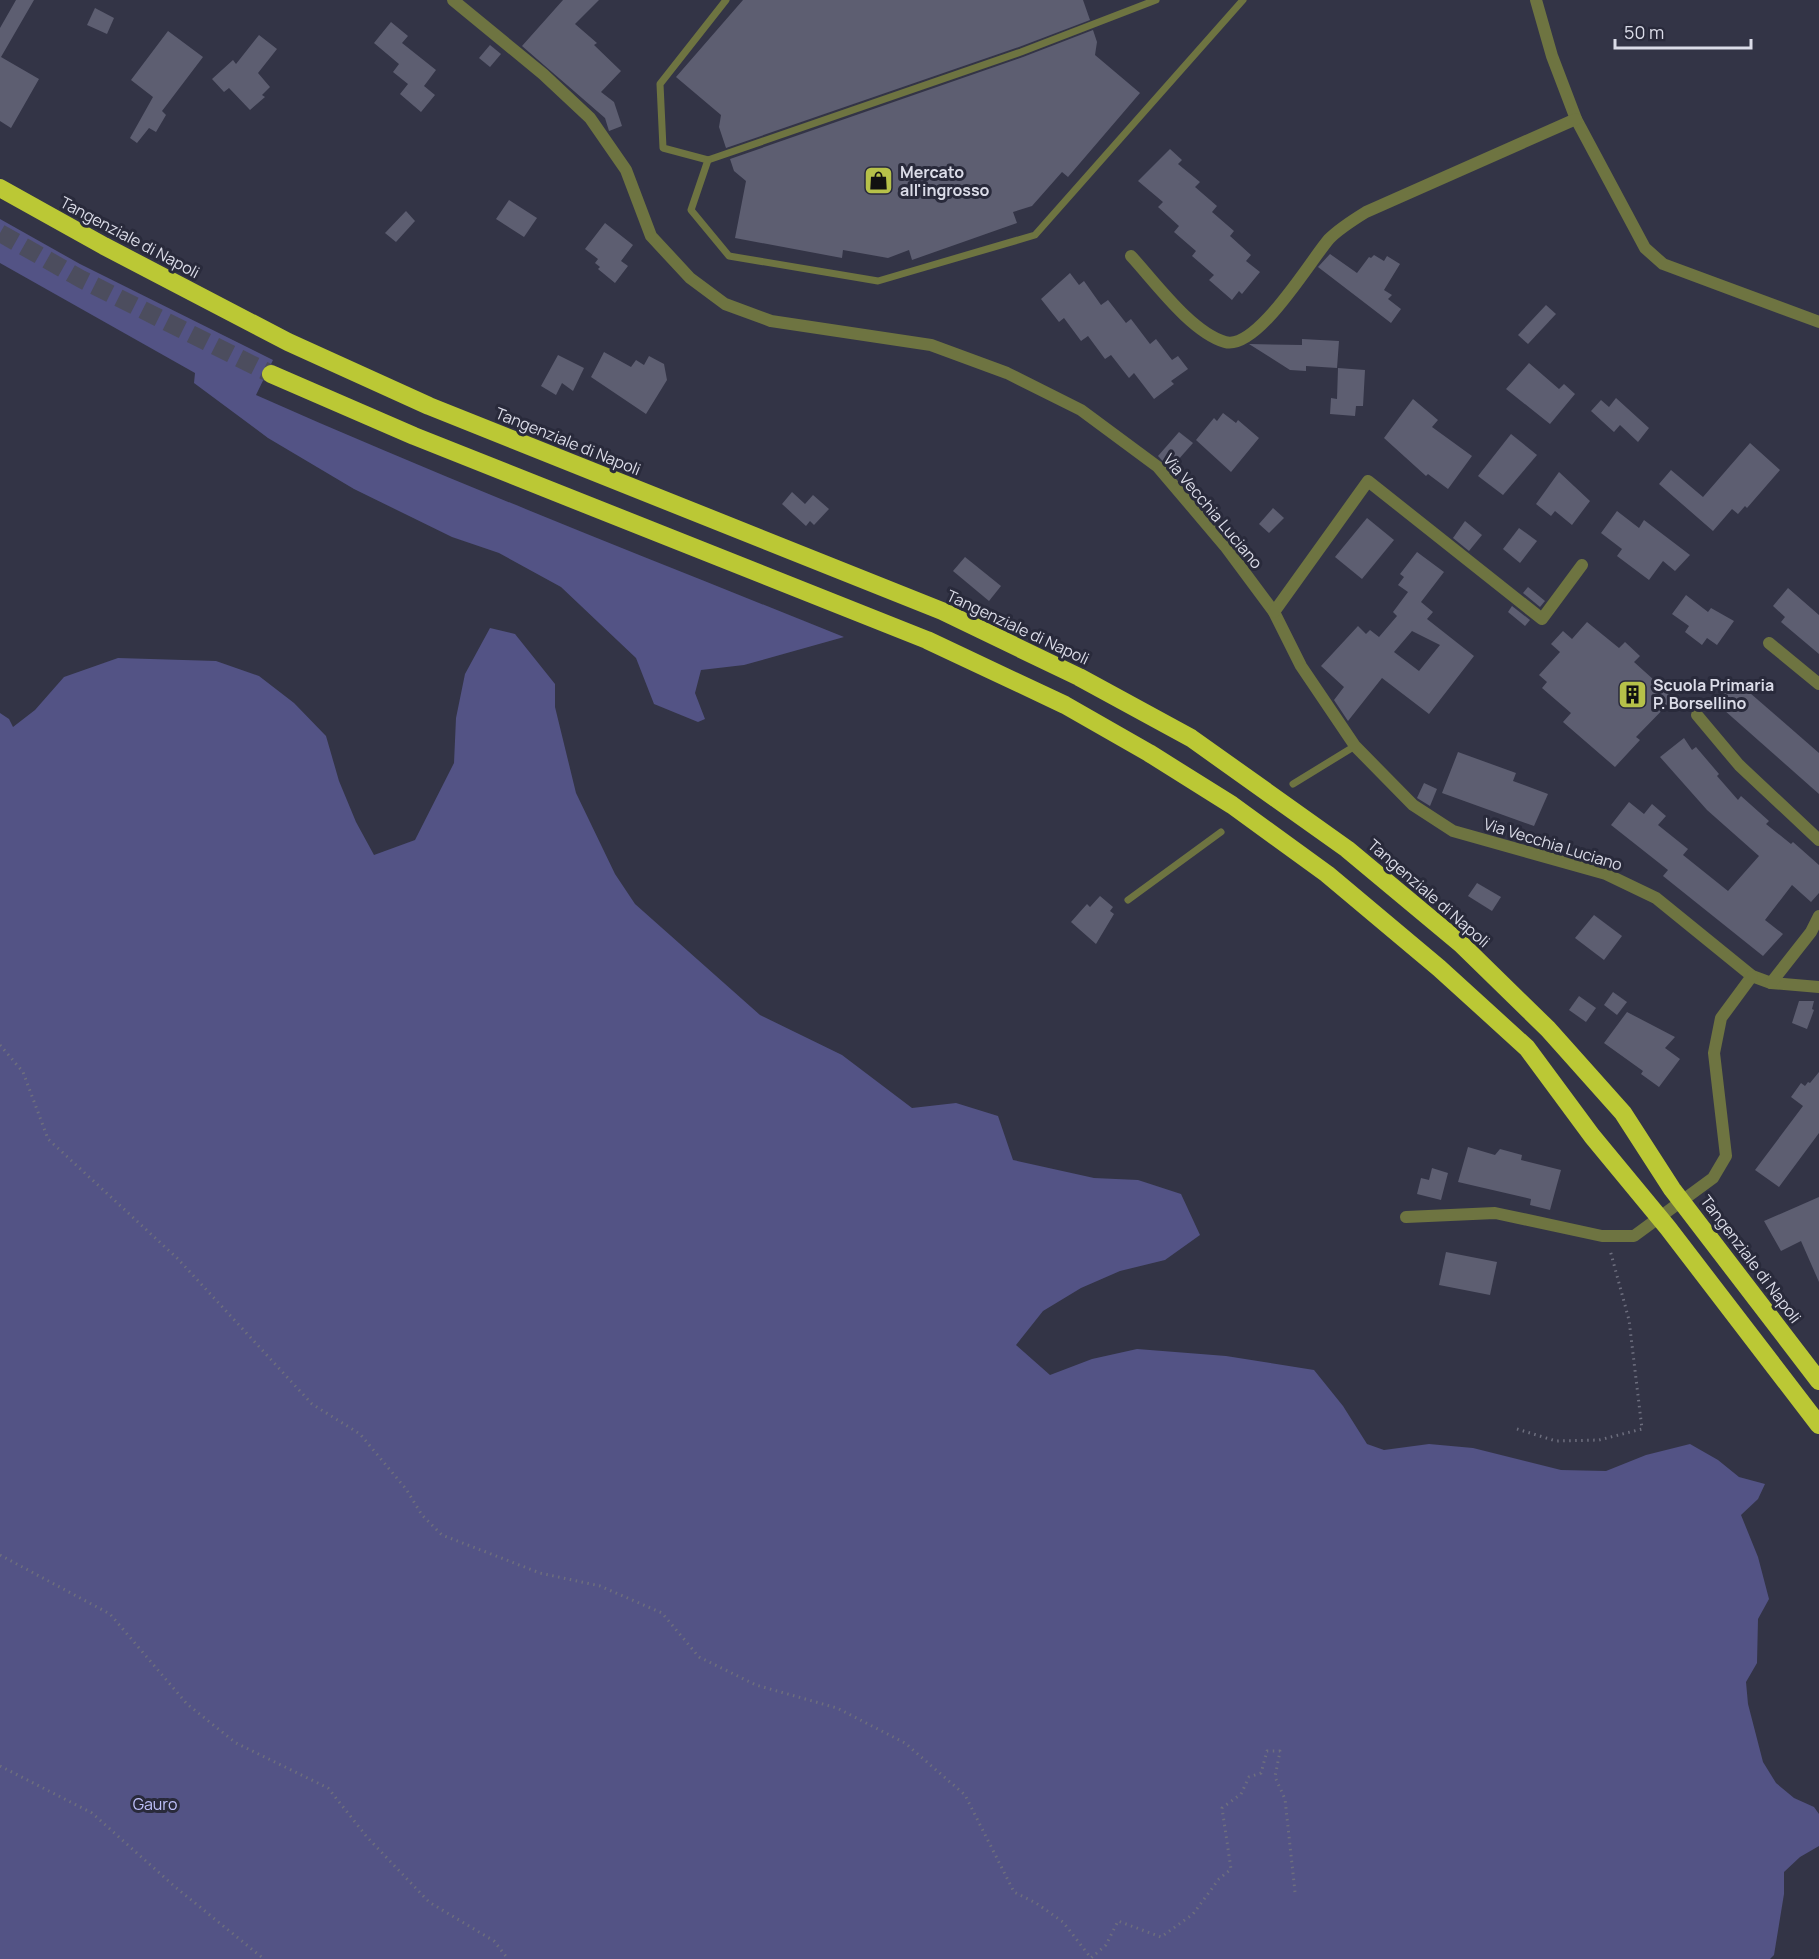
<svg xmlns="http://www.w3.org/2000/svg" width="1819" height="1959" viewBox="0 0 1819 1959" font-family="Manrope,sans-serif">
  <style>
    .green { fill: #535385 }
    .building { fill: #5d5e71; fill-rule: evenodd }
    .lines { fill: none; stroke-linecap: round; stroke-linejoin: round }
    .highway-tunnel { stroke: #4c4d5e; stroke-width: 18; stroke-dasharray: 18 9; stroke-linecap: butt }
    .path { stroke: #6d6e7e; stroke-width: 3; stroke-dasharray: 1.5 4.5; stroke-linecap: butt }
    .lane { stroke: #6e7441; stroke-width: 7 }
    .street { stroke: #6e7441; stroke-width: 12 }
    .highway { stroke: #bbc835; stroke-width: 18 }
    .labels { text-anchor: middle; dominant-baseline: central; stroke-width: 6; stroke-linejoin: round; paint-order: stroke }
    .poi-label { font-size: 16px; font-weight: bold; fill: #dbdce8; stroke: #292a3b; text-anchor: start }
    .street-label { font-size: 16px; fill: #dbdce8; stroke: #292a3b }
    .park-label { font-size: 16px; fill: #bfc1fa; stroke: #292a3b }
  </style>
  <rect width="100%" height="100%" fill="#333446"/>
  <g class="green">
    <path d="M0,219l80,45 193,96 -17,35c194,86 392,163 588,242l-100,28 -43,5 -6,23 10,26 -7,3 -44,-18 -18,-46 -75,-71 -62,-34 -47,-16 -98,-48 -86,-51 -74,-55 1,-10 -195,-110z"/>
    <polygon points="490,628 515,634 555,684 555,707 576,793 615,874 635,904 760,1015 842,1055 912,1108 956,1103 998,1116 1013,1160 1094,1178 1138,1180 1181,1194 1200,1235 1165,1260 1120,1271 1081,1288 1043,1311 1016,1345 1050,1375 1092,1359 1137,1349 1226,1356 1314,1370 1343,1406 1367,1444 1384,1450 1429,1444 1473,1448 1561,1470 1606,1471 1646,1455 1690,1444 1718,1460 1739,1477 1765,1484 1758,1499 1741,1515 1758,1557 1769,1599 1758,1619 1757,1663 1746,1682 1748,1704 1763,1762 1776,1783 1794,1798 1814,1807 1819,1814 1819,1846 1800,1857 1784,1872 1784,1894 1774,1955 1770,1959 0,1959 0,713 9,719 13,727 35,710 64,677 118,658 216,661 259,676 294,703 326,736 339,781 356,822 374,855 415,840 454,763 456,718 465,674"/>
  </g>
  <g class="building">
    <polygon points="16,0 34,0 1,57 39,79 11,128 0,121 0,28"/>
    <polygon points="563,0 599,0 575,24 597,43 594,45 621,71 601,92 614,102 622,126 609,131 605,118 522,46"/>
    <polygon points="743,0 1083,0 1090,20 1019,47 726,148 719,127 721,115 676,77"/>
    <polygon points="95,8 114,18 107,34 87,25"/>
    <polygon points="391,22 408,36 402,43 436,70 424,86 435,95 421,112 400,94 408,84 393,72 399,64 374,43"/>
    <polygon points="1093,30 1097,42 1095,55 1140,93 1068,177 1062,172 1032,206 1013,212 1017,223 912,260 909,250 888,258 843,250 842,258 735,238 746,181 734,171 730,159 1023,57"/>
    <polygon points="168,31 203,57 162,111 166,115 156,132 149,128 137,143 130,138 153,97 131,80"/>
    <polygon points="259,35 277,49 258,73 270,87 262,95 265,97 250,110 229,88 224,92 212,79 233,60 236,64"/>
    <polygon points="490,45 501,54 490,67 479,58"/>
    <polygon points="1170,149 1182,160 1178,164 1200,182 1195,187 1217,206 1212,212 1234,231 1230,236 1251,255 1246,261 1260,272 1242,294 1239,291 1232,300 1209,280 1214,275 1192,256 1196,251 1174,232 1179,226 1158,207 1163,202 1138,181"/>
    <polygon points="509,200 537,218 524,237 496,219"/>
    <polygon points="406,211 415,221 396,242 385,233"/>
    <polygon points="605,223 633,245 621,261 628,266 615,283 598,269 600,267 595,263 598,259 585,249"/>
    <polygon points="1330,254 1357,273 1369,257 1371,258 1374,255 1384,261 1387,256 1400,264 1384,290 1392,295 1388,299 1401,309 1391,323 1318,267"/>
    <polygon points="1070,273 1079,285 1084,281 1101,305 1108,300 1126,323 1131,319 1150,344 1156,339 1172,360 1178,356 1188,369 1171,381 1174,384 1154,399 1134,373 1129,378 1111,355 1105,359 1088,336 1081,341 1064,318 1059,322 1041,299"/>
    <polygon points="1546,305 1556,314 1528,344 1518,335"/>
    <polygon points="1302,339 1339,341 1337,368 1306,366 1306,371 1290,370 1249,344 1302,345"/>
    <polygon points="604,352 631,367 636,360 644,365 649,356 664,364 667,380 646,414 591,377"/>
    <polygon points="558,355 584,368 573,391 562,383 556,395 541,386"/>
    <polygon points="1529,363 1559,389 1564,384 1575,394 1550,424 1506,389"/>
    <polygon points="1338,368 1365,370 1363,406 1356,406 1355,416 1330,414 1331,398 1337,399"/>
    <polygon points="1616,398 1649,428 1638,442 1620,425 1614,432 1591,411 1601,400 1609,407"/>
    <polygon points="1413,399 1438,420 1432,427 1472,456 1448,489 1428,474 1426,476 1384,438"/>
    <polygon points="1223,413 1236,423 1238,420 1259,438 1231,472 1196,440 1214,418 1217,421"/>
    <polygon points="1179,432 1193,443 1170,469 1158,456"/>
    <polygon points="1511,434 1537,455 1503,495 1478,476"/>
    <polygon points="1750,443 1780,470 1747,508 1745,506 1738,514 1732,509 1713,531 1659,484 1671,470 1703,497"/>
    <polygon points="1559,472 1590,501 1572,525 1555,511 1551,516 1536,504"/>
    <polygon points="792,492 805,504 813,495 829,509 814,525 810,521 806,526 782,504"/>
    <polygon points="1273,508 1284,518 1269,533 1259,524"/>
    <polygon points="1617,511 1639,528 1644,520 1690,555 1675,571 1663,561 1649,580 1617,556 1622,549 1601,533"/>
    <polygon points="1367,518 1394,540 1362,579 1335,557"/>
    <polygon points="1465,521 1482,535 1469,551 1453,538"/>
    <polygon points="1519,528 1537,541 1520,563 1503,549"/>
    <path d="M1417,552l27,20 -23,30 12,10 -6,7 47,37 -45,58 -47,-36 -34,43 -14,-21 10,-13 -23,-21 37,-40 8,8 4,-4 9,7 18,-21 -4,-4 15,-20 -10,-7 6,-8 -4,-3zM1412,631l28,14 -21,26 -25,-19z"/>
    <polygon points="965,557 1001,586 989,601 953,571"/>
    <polygon points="1528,587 1545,601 1540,607 1523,593"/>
    <polygon points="1788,588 1819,615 1819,654 1781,622 1785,617 1773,606"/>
    <polygon points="1686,595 1708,612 1711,608 1734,621 1717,645 1707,638 1702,645 1685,632 1689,626 1672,614"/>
    <polygon points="1512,606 1530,620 1525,626 1508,612"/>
    <polygon points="1587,622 1619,648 1625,642 1640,656 1634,662 1674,698 1636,737 1640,740 1615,767 1563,722 1571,713 1542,688 1547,682 1539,675 1560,652 1551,644 1563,631 1572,639"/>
    <polygon points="1735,680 1819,753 1819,794 1715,702"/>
    <polygon points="1684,738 1692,750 1696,747 1719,774 1717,776 1738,800 1741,796 1769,821 1766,824 1791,844 1793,842 1819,865 1819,893 1811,902 1792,885 1765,920 1783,934 1763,956 1663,876 1668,870 1611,825 1629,802 1644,814 1652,804 1666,816 1658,825 1688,849 1683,855 1728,891 1759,856 1707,810 1660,757"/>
    <polygon points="1458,752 1516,773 1513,781 1548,794 1534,826 1442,793"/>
    <polygon points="1424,783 1437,789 1430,806 1417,798"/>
    <polygon points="1477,883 1501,897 1492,911 1468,896"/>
    <polygon points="1100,896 1113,907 1110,911 1114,914 1096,944 1071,922 1087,904 1090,907"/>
    <polygon points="1594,915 1622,936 1604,960 1575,938"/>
    <polygon points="1613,992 1627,1002 1617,1015 1604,1005"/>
    <polygon points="1579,996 1596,1008 1586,1022 1569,1010"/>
    <polygon points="1799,1001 1814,1001 1812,1009 1814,1010 1807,1029 1792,1023"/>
    <polygon points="1627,1012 1675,1037 1665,1048 1680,1059 1659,1087 1641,1074 1643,1071 1604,1043"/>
    <polygon points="1819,1072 1819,1133 1779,1187 1755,1170 1803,1106 1791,1097 1801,1083 1805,1086 1808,1082 1810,1083"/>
    <polygon points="1468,1147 1495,1155 1500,1149 1522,1155 1521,1160 1561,1170 1550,1210 1530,1205 1531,1199 1458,1182"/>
    <polygon points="1432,1168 1448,1173 1441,1200 1417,1194 1421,1178 1429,1180"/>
    <polygon points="1819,1197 1819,1282 1801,1241 1781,1251 1764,1221"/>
    <polygon points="1446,1252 1497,1262 1490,1295 1439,1285"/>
  </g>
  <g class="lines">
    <polyline class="highway-tunnel" points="0,233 81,279 271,374"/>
    <g class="path">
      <polyline points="0,1045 23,1072 48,1139 178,1259 312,1404 360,1434 406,1489 422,1515 442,1535 540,1573 600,1586 662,1613 699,1657 756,1685 837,1708 905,1743 965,1795 1014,1892 1036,1903 1063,1922 1091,1958 1106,1945 1118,1921 1161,1937 1193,1914 1219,1879 1231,1869 1222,1808 1241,1794 1249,1777 1261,1773 1267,1751 1280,1751 1275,1777 1285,1799 1295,1892"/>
      <polyline points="1517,1429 1556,1441 1599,1440 1642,1429 1629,1320 1610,1250"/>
      <polyline points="0,1555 110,1614 187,1704 236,1743 328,1788 367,1837 429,1902 494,1941 508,1959"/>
      <polyline points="0,1766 92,1813 174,1886 264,1959"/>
    </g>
    <g class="lane">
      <polyline points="726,0 660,84 663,148 708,160 1021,52 1156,0"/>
      <polyline points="708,160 691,210 729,256 878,281 1035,235 1243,0"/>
      <polyline points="1293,784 1355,746"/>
      <polyline points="1128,900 1221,832"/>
    </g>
    <g class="street">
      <polyline points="453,0 543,74 590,118 626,170 651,236 690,278 725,304 771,321 931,345 1007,373 1081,410 1158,467 1225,546 1274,612 1301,666 1355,746 1413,805 1453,831 1606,874 1656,898 1752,976 1771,983 1819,987"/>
      <polyline points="1536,0 1552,56 1576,119 1645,248 1663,264 1819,322"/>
      <path d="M1131,256c24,26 60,76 94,86 32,9 85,-81 104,-103 11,-11 24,-19 37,-27l210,-93"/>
      <polyline points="1274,612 1368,481 1542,619 1582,565"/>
      <polyline points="1769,643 1819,684"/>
      <polyline points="1697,715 1739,765 1819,840"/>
      <polyline points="1771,983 1811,932 1819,916"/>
      <polyline points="1406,1217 1495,1213 1602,1236 1634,1236 1713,1178 1726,1156 1714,1053 1721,1018 1752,976"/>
    </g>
    <g class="highway">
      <polyline points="0,188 104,246 288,342 429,406 942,611 1079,677 1191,738 1347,849 1461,944 1548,1029 1623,1113 1672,1189 1819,1381"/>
      <polyline points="271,374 414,436 927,640 1065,705 1149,753 1232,805 1327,874 1439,968 1527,1048 1592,1136 1668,1228 1819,1425"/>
    </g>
  </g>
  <defs>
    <symbol id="shop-square" viewBox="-11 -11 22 22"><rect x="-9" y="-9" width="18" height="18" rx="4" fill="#b6c149" stroke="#292a3b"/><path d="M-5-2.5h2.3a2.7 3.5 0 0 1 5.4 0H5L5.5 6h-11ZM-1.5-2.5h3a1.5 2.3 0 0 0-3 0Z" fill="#111"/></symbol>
    <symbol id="building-square" viewBox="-11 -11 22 22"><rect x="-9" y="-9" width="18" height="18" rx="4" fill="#b6c149" stroke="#292a3b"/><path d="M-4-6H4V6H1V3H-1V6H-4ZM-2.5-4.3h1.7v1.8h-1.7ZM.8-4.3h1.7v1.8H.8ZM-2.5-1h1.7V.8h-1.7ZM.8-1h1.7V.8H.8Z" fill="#111"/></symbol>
  </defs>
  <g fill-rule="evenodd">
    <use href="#shop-square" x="862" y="164" width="33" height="33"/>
    <use href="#building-square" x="1616" y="678" width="33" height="33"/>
  </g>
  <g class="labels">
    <g class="poi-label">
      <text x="900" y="172">Mercato<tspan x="900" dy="18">all'ingrosso</tspan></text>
      <text x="1653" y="685">Scuola Primaria<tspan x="1653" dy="18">P. Borsellino</tspan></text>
    </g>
    <g class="street-label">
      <text transform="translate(130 237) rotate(28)">Tangenziale di Napoli</text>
      <text transform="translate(568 441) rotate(22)">Tangenziale di Napoli</text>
      <text transform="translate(1213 511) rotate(50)">Via Vecchia Luciano</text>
      <text transform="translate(1018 627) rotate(25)">Tangenziale di Napoli</text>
      <text transform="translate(1553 844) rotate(17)">Via Vecchia Luciano</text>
      <text transform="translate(1429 893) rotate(41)">Tangenziale di Napoli</text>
      <text transform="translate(1751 1259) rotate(53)">Tangenziale di Napoli</text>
    </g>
    <g class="park-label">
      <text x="155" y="1804">Gauro</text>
    </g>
  </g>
  <path d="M1615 39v9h136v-9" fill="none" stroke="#dbdce8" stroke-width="3"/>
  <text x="1624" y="39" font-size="18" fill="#dbdce8" stroke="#292a3b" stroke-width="4.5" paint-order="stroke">50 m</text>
</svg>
